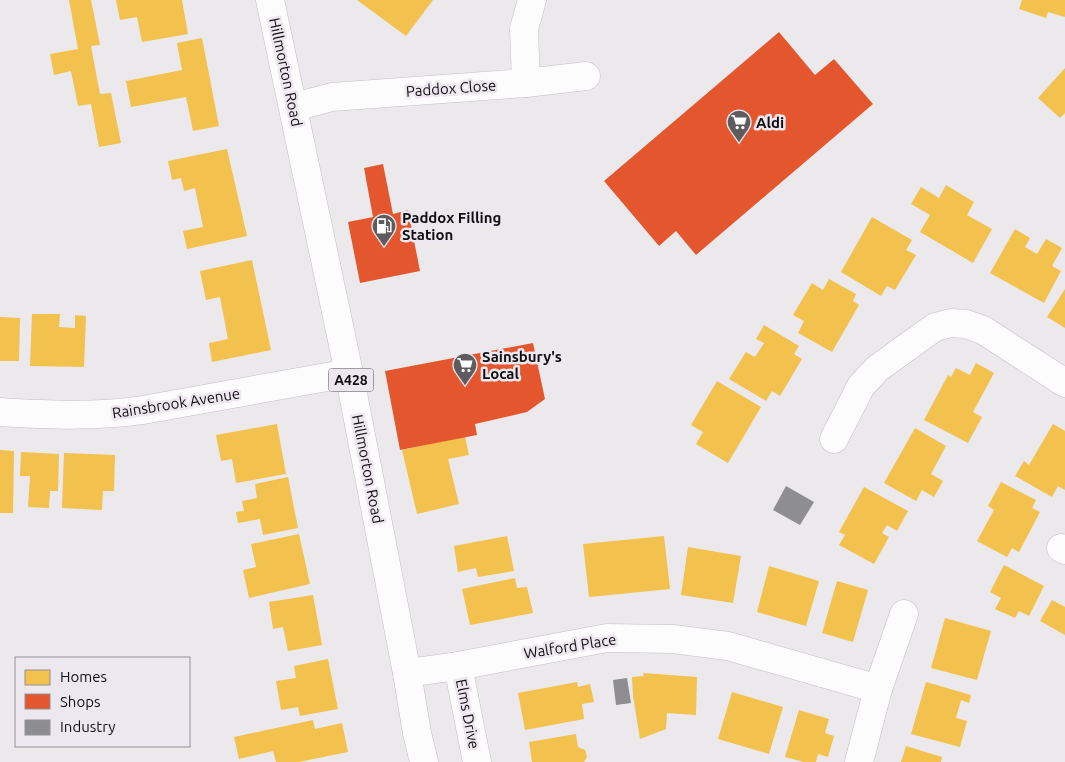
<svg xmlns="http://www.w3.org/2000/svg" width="1065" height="762" viewBox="0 0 1065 762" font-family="Ubuntu,sans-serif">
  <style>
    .homes { fill: #f2c14e }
    .shops { fill: #e4572e }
    .industry { fill: #8d8d92 }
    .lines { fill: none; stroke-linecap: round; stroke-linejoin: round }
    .street-casing { stroke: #c2bfc3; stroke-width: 29 }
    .highway-casing { stroke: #c2bfc3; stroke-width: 29 }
    .street { stroke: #fcfcfc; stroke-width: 28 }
    .highway { stroke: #fcfcfc; stroke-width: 28 }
    .labels { text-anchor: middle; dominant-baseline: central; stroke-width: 5; stroke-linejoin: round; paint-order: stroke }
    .shield { fill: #ede7ef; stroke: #524f53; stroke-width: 1 }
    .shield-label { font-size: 14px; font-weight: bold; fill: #100e10 }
    .street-label { font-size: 15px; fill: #100e10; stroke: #ede7ef }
    .poi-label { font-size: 15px; font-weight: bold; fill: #100e10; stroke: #ede7ef; text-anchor: start }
  </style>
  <rect width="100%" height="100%" fill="#ece9ed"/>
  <g class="homes">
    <polygon points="69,0 91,0 100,45 91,46 100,94 111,93 121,143 99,147 91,104 78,106 71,71 54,75 50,54 78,49"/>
    <polygon points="116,0 182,0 188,34 142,42 137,17 120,20"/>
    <polygon points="357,0 433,0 406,36"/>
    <polygon points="1022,0 1065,0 1065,17 1048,12 1046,18 1019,9"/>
    <polygon points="202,38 219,126 193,131 186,97 131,107 126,81 182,70 177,43"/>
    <polygon points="1065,68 1065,113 1060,118 1038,98"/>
    <polygon points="227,149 247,236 187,249 183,231 203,227 195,188 184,191 181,178 172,180 168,161"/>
    <polygon points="946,185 974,202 967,215 992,229 973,263 920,232 930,215 911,204 921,187 939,198"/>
    <polygon points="872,217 912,240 906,250 916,255 895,290 887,286 881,296 841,272"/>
    <polygon points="1015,229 1030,238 1025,247 1037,254 1046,239 1062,248 1052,266 1061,271 1044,303 990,273"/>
    <polygon points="252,260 271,350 212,362 209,343 228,339 220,297 206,300 200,271"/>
    <polygon points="829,279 856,294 853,301 859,305 832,352 798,333 804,321 793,315 812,283 823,290"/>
    <polygon points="1065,289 1065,328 1047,317"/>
    <polygon points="32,314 60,314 59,327 75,328 75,315 86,316 84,367 30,366"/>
    <polygon points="0,317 20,318 19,361 0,361"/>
    <polygon points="764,325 799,346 794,354 802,359 780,396 772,391 766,401 729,379 746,352 755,357 764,343 756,339"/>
    <polygon points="976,363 994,373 973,412 982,417 968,443 924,420 948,375 951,377 956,368 970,375"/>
    <polygon points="717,381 761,407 728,463 696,444 703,432 691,425"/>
    <polygon points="277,424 286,474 236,483 232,459 221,461 216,435"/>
    <polygon points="1053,424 1065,431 1065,490 1058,486 1052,497 1015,476 1024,461 1029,465"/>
    <polygon points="915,428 946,446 931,474 943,481 934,497 922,490 916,501 884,483"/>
    <polygon points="465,436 469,455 448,459 459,504 417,514 402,450"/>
    <polygon points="0,450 14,451 13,513 0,513"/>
    <polygon points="21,452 59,454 58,491 50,491 49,508 28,507 30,476 20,476"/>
    <polygon points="64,453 115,455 114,491 103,491 102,510 62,508"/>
    <polygon points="288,477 298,528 263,535 260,519 238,523 236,512 244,511 242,501 257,498 255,484"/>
    <polygon points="1001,482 1036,500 1032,508 1040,512 1019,552 1012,548 1007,557 977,541 994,510 988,506"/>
    <polygon points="864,487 908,511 897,531 887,525 882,533 889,537 874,564 839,545 845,535 839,532"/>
    <polygon points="299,534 310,584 249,598 243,570 256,567 251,544"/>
    <polygon points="507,536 514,571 478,577 476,568 458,572 454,546"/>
    <polygon points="664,536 670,589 589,597 583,544"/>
    <polygon points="688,547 741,556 733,603 681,595"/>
    <polygon points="1004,565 1044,586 1029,616 1019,611 1015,618 995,609 1001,598 990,592"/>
    <polygon points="769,566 819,581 806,626 757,612"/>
    <polygon points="515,578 517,588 527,587 533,613 470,625 462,589"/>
    <polygon points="837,581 868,590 853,642 822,633"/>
    <polygon points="313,595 322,645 288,651 283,627 273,629 269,602"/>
    <polygon points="1052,600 1065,607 1065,635 1040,621"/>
    <polygon points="945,618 991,631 977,680 931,668"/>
    <polygon points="328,659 338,709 300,716 298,707 281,710 276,681 296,678 294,666"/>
    <polygon points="643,673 697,677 696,715 667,713 666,729 640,739 633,696 632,677 644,676"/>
    <polygon points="577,682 578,687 590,684 594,702 582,704 584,719 525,730 518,693"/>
    <polygon points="926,682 971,695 969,703 961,700 956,718 967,721 960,747 911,734"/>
    <polygon points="732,692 783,707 769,754 718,739"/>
    <polygon points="799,710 829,719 825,733 834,736 828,757 818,754 816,762 804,762 785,757"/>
    <polygon points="313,720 315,729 342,723 348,752 299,762 276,762 273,751 239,759 234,737"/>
    <polygon points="576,734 578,747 585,750 587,757 584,762 532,762 529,742"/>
    <polygon points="906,746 942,757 941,762 901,762"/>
  </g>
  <g class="shops">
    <polygon points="779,32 815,75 834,59 873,104 696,255 676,231 659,246 604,181"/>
    <polygon points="383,164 393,214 408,210 420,271 360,283 348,222 373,217 364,168"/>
    <polygon points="533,343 545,399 527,412 475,424 477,435 400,450 385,371"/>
  </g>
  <g class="industry">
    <polygon points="786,486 814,502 800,525 773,510"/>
    <polygon points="627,678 631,703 616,705 613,680"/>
  </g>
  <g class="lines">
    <defs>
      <g id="street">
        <polyline points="526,83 586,76"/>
        <polyline points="294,107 332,97 526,83 524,29 532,0"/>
        <path d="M0,412c48,3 95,5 143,-2l206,-37"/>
        <polyline points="834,439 861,386 878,368 935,327 951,323 966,324 983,330 1065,383"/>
        <polyline points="1061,548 1065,550"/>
        <polyline points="458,666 477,762"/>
        <polyline points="407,673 458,666 607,638 673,639 728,646 878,689"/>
        <polyline points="859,762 878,689 904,614"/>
      </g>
      <polyline id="highway" points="270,0 349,373 407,673 417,733 424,762"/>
    </defs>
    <use href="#street" class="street-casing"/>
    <use href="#highway" class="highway-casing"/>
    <use href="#street" class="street"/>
    <use href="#highway" class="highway"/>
  </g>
  <defs>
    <symbol id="supermarket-pin" viewBox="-11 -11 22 30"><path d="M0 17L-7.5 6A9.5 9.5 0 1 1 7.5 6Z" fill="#5d5b5d" stroke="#ede7ef"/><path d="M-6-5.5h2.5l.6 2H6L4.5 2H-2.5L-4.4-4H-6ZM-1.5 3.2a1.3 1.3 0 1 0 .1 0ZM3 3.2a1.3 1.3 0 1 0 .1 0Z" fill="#fff"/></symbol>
    <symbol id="fuel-pin" viewBox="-11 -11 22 30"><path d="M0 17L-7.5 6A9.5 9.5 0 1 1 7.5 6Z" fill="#5d5b5d" stroke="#ede7ef"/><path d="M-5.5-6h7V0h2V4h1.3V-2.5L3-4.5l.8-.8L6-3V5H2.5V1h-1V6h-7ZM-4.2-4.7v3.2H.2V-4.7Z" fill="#fff"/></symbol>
  </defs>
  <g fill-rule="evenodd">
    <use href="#supermarket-pin" x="725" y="108" width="28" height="38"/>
    <use href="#fuel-pin" x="370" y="212" width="28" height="38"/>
    <use href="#supermarket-pin" x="451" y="351" width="28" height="38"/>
  </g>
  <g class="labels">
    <rect class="shield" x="328.5" y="368.5" width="45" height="23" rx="4"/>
    <g class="shield-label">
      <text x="351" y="380">A428</text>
    </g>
    <g class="street-label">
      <text transform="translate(286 72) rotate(78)">Hillmorton Road</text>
      <text transform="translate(451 88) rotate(-4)">Paddox Close</text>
      <text transform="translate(176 403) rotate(-9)">Rainsbrook Avenue</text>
      <text transform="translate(368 469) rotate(79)">Hillmorton Road</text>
      <text transform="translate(570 646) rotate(-9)">Walford Place</text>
      <text transform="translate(468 714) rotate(79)">Elms Drive</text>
    </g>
    <g class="poi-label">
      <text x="756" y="122">Aldi</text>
      <text x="402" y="217">Paddox Filling<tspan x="402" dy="17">Station</tspan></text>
      <text x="482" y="356">Sainsbury's<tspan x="482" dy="17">Local</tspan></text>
    </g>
  </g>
  <rect x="15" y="657" width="175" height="90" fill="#ede7ef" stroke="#959096"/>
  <rect x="25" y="670" width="25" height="15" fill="#f2c14e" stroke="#959096"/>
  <text x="60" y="682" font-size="15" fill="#100e10">Homes</text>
  <rect x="25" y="694" width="25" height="15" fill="#e4572e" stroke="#959096"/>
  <text x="60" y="707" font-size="15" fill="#100e10">Shops</text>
  <rect x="25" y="720" width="25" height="15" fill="#8d8d92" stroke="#959096"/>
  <text x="60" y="732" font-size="15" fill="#100e10">Industry</text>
</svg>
